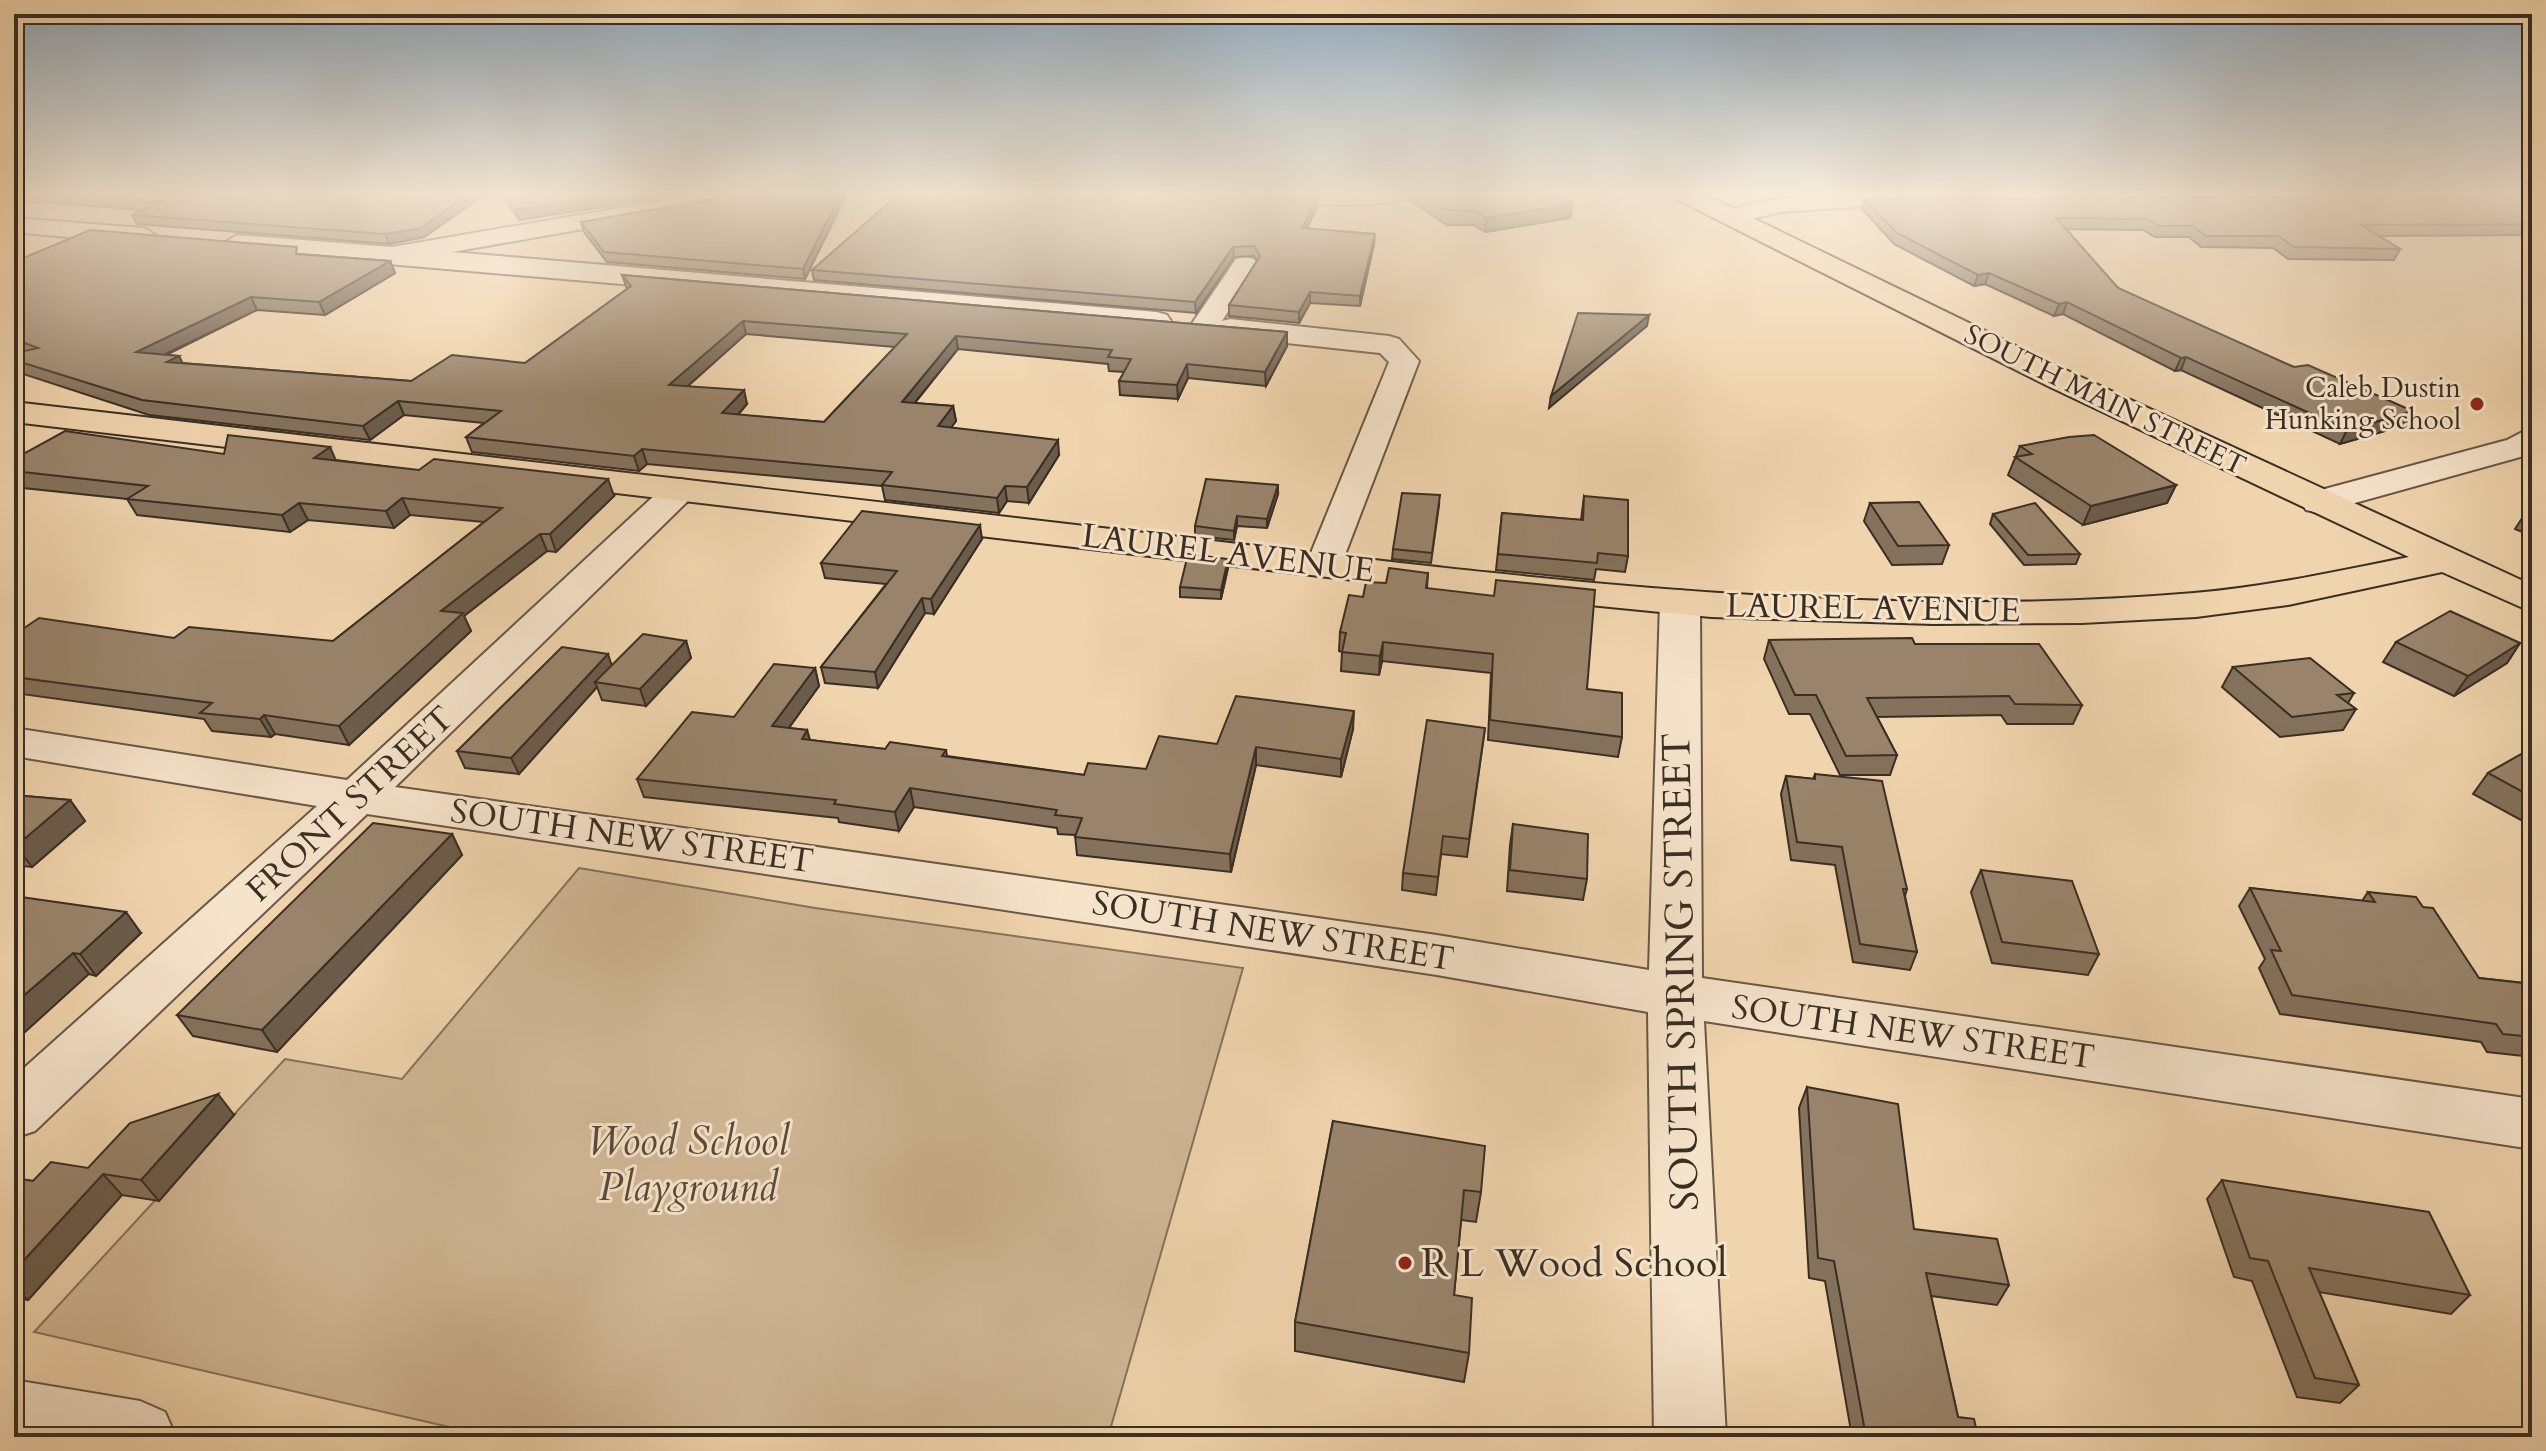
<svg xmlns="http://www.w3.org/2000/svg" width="2546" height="1451" viewBox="0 0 2546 1451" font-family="Cardo,serif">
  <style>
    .green { fill: #d1b896; stroke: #86735c; stroke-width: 2 }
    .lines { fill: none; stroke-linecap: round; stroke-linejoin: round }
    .minor-casing { stroke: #685846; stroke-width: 4 }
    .major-casing { stroke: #3a2e23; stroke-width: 4 }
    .minor { fill: #f5e3ca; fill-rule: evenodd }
    .major { fill: #f0d4ad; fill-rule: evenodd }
    .wall { fill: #84725c; stroke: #3a2e23; stroke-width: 2; fill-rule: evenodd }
    .shaded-wall { fill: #6b5c4b; stroke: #3a2e23; stroke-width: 2 }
    .building { fill: #99846b; stroke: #3a2e23; stroke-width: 2; fill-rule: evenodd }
    .poi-dot { fill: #8f2418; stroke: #f5e3ca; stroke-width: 3 }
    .labels { text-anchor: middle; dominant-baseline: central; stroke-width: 6; stroke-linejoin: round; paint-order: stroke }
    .far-poi-label { font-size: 28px; fill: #3a2e23; stroke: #f5e3ca; text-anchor: end }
    .far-street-label { font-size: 28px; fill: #3a2e23; stroke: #f5e3ca }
    .street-label { font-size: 34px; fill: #3a2e23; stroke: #f5e3ca }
    .near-street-label { font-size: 40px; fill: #3a2e23; stroke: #f5e3ca }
    .near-park-label { font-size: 40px; font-style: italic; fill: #584a3a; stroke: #f5e3ca }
    .near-poi-label { font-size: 40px; fill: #3a2e23; stroke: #f5e3ca; text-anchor: start }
  </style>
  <rect width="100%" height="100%" fill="#f0d4ad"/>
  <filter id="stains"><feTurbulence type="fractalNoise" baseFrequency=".0025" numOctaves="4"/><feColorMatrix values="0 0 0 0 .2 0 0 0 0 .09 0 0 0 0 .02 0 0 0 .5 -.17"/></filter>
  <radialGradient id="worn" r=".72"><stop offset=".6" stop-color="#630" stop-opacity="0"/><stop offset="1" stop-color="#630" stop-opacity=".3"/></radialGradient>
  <polygon class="green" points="579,868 815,908 1243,968 1108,1437 493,1437 34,1332 285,1059 402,1079"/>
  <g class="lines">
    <defs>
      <g id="minor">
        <polygon points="708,193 761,193 749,200 452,252 1157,312 1167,315 1171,321 1167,327 1157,330 237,251 224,243 237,235 392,247"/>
        <path d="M1231,193h184c-15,20 -144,9 -172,7z"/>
        <polygon points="1851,193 2416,193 2418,196 2406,203 1882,205 1781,212 1730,224 1718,217 1721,212 1781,198"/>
        <polygon points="14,218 144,228 157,236 144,244 14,232"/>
        <polygon points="1245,257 1254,259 1258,265 1222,321 1230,319 1389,336 1399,339 1419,361 1338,573 1325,576 1312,573 1306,565 1389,362 1380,353 1230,337 1216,329 1205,334 1195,331 1191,325 1236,259"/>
        <polygon points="2532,427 2531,454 2319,513 2306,510 2301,502 2306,494 2507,440"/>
        <polygon points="681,479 693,482 698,489 693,496 395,787 1437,935 1649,970 1660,602 1666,594 1680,590 1694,594 1700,602 1702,978 2532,1099 2532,1149 1704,1021 1726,1437 1654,1437 1648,1012 1437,975 367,814 35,1131 14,1138 14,1077 317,806 14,756 14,728 347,780 669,482"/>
        <polygon points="14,1380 140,1401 165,1412 176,1437 14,1437"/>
      </g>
      <path id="major" d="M1670,193h31l369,179 462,213v27l-90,-40 -154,33 -92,12 -114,6 -149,1 -222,-7 -264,-26 -1433,-169v-20c377,44 754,87 1131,131 347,40 699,90 1049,60 73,-6 144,-22 215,-36l-361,-171 -374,-188z"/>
    </defs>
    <use href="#minor" class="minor-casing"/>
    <use href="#major" class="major-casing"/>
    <use href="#minor" class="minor"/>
    <use href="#major" class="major"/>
  </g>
  <g class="wall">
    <polygon points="14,193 487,193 424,237 389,244 137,224 132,215 144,210 14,200"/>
    <polygon points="501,193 689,193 519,220"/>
    <polygon points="847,193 805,279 607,262 584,232 581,222"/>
    <polygon points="1410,193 1552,193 1572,204 1570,218 1485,232 1474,225 1447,225 1409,200"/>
    <polygon points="2532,195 2532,235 2379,236 2400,249 2394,260 2288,259 2273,248 2201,247 2189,237 2155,237 2143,230 2066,229 2118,288 2406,425 2340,444 2181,370 2175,371 2063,314 2054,316 1985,284 1974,286 1894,244 1862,209 1865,199"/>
    <polygon points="1318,198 1317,207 1307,228 1374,244 1360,306 1310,303 1299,323 1229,316 1229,305 1257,261 1254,256 1234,257 1196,313 814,280 812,270"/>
    <path d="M300,254l90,7 5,12 -70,42 -68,-5 -91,45 13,1 3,7 229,18 114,-18 102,-74 -5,-14 665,57v14l-21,40 -78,-8 -10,21 -58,-4 -1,-14 5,-9 -15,-1 -1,-7 -150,-15 -43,54 38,3 3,15 -6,7 109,27 -30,48 -22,-2 -8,12 -114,-13 -3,-14 -235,-22 -8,7 -167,-19 -6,-15 18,-14 -80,-8 -34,25 -221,-25 -132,-43 -3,-5v-13l6,-2 -6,-3v-87zM746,334l149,13 -71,75 -86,-7 9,-11 -59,-18z"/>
    <polygon points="2020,446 2176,485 2167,503 2083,525 2008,475"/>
    <polygon points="224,454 336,460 614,496 556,552 547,551 464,616 471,631 349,745 275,734 271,737 212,731 204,719 14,693 14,635 333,641 484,522 410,515 394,528 308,520 290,532 137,515 127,499 14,487 14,459"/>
    <polygon points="1278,494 1267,528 1237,526 1234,540 1195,536 1195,526"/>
    <polygon points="1584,496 1628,556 1625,572 1596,569 1594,580 1496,570 1502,513 1581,520"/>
    <polygon points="1870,503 1949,545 1942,564 1892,565 1864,521"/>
    <polygon points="2532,503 2532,536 2515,529"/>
    <polygon points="1439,505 1431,563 1392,559 1393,549"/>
    <polygon points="1993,514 2080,554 2076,564 2024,565 1990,524"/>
    <polygon points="982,539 934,614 925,613 878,688 825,683 821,667 886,584 825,578 821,563"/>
    <polygon points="1228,559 1228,568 1221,599 1180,597 1180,587"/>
    <polygon points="1428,573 1427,588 1587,689 1622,737 1618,757 1488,740 1491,673 1382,661 1379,675 1341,671 1342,652 1339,651 1340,632 1363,597 1386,583"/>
    <polygon points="1769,640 1915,644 2082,705 2073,724 2007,724 2001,715 1877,717 1897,755 1890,775 1840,775 1810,714 1789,714 1764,659"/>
    <polygon points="686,641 691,658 646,706 602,700 597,687 519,774 465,768 457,751 612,666"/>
    <polygon points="2396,642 2520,643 2507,663 2454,696 2383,662"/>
    <polygon points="2233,667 2354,693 2348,703 2356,709 2343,730 2280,737 2222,687"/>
    <polygon points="815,668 819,686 789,728 807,730 810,740 885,749 946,750 947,756 1084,775 1146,769 1217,744 1353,729 1341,777 1256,765 1231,872 1077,855 1075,835 1058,834 1057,828 914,807 899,831 839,822 838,818 644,797 637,779 734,717"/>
    <polygon points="1485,728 1467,857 1441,854 1436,895 1402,890 1403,873"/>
    <polygon points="2532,748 2532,826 2473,794 2488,773"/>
    <polygon points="1815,774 1907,889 1905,896 1917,952 1910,970 1853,962 1835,865 1791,860 1781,794 1786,776 1813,779"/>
    <polygon points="14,795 70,800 85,821 32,867 14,865"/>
    <polygon points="1513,824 1587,879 1583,900 1507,891 1510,845"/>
    <polygon points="452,834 462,855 277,1052 193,1036 177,1015"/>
    <polygon points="1981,870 2099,954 2088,975 1992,963 1971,892"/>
    <polygon points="2250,888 2362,901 2368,892 2423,907 2479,978 2532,984 2532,1057 2487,1052 2481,1042 2280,1014 2259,968 2265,959 2239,906"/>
    <polygon points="14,903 141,933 96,976 89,974"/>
    <polygon points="1807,1087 1914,1229 2009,1285 1997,1305 1931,1296 1958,1417 1978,1437 1852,1437 1825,1281 1809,1278 1799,1108"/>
    <polygon points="234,1115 159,1201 122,1195 28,1300 14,1298 14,1179 33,1181 88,1168"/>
    <polygon points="1333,1121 1481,1192 1476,1222 1461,1220 1454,1295 1469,1353 1464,1382 1295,1351 1295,1322"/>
    <polygon points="2222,1180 2470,1295 2451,1314 2319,1292 2359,1385 2340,1403 2297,1397 2252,1281 2234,1277 2207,1199"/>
  </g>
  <g class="shaded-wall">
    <polygon points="470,193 487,193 424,237 389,244 385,234"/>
    <polygon points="627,193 689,193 519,220 516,210"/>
    <polygon points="841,193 847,193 805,279 803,269"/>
    <polygon points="1318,198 1317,207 1302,238 1302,228"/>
    <polygon points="1572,204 1570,218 1485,232 1486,218"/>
    <polygon points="1375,234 1374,244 1360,306 1360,296"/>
    <polygon points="1233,247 1234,257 1196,313 1195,302"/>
    <polygon points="390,261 395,273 325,315 319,302"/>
    <polygon points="1989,273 1985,284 1974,286 1978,275"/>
    <polygon points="1310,292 1310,303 1299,323 1299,312"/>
    <polygon points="251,297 257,310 143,365 136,352"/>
    <polygon points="2067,302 2063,314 2054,316 2059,304"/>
    <polygon points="1649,315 1647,326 1549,408 1551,396"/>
    <polygon points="743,321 746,334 673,399 669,385"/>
    <polygon points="1287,332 1287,346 1266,386 1265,372"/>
    <polygon points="956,336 958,349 904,416 902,402"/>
    <polygon points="179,356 186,370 167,362"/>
    <polygon points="2186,357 2181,370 2175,371 2181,358"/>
    <polygon points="1187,364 1188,378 1178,399 1177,385"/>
    <polygon points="744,390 747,404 726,428 722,413"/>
    <polygon points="398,401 404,415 370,440 363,426"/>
    <polygon points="953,406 956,421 941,441 938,426"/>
    <polygon points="2413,411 2406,425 2340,444 2347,430"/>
    <polygon points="1058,440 1059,455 1029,503 1027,487"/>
    <polygon points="330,447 337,463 314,458"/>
    <polygon points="642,449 647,464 639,471 634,456"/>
    <polygon points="608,479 614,496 556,552 550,534"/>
    <polygon points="1278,485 1278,494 1267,528 1267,519"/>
    <polygon points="2176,485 2167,503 2083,525 2091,506"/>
    <polygon points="1005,486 1007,501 999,513 997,498"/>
    <polygon points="402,498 410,515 394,528 386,511"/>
    <polygon points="299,503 308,520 290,532 282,515"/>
    <polygon points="1237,516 1237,526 1234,540 1234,531"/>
    <polygon points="980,525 982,539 934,614 931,599"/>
    <polygon points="540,534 547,551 464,616 471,631 349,745 339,726 441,611"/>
    <polygon points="1228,559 1228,568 1221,599 1221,590"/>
    <polygon points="922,598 925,613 878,688 875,672"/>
    <polygon points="686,641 691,658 646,706 640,689"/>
    <polygon points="1383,642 1382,661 1379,675 1380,656"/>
    <polygon points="2520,643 2507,663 2454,696 2468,676"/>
    <polygon points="608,654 613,669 595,682 597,687 519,774 511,758"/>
    <polygon points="815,668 819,686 777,744 772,726"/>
    <polygon points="1354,711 1353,729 1341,777 1341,759"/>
    <polygon points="264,715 275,734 271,737 260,719"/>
    <polygon points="807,730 812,748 802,739"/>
    <polygon points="1256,747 1256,765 1231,872 1230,854"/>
    <polygon points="910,788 914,807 899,831 895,812"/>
    <polygon points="70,800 85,821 32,867 16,846"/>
    <polygon points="452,834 462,855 277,1052 262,1030"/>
    <polygon points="126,912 141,933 96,976 80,954"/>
    <polygon points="73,953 89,974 14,1042 14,1004"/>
    <polygon points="218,1094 234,1115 159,1201 141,1180"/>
    <polygon points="103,1174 122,1195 28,1300 14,1287 14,1271"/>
  </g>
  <g class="building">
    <polygon points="41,193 470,193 421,228 385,234 132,215 162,202"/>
    <polygon points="504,193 627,193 516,210"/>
    <polygon points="749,193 841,193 803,269 604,252 581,222"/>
    <polygon points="900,193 1242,193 1318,198 1302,228 1375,234 1360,296 1310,292 1299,312 1229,305 1260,256 1254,246 1233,247 1195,302 812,270"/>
    <polygon points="1421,193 1552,193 1572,204 1486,218 1475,211 1448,210"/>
    <polygon points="2532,195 2532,224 2361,225 2400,249 2294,247 2278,236 2206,236 2193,226 2159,226 2147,219 2056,218 2118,288 2294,367 2308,365 2413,411 2347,430 2186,357 2181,358 2067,302 2059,304 1989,273 1978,275 1897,233 1865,199"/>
    <path d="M90,230l207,17 -1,7 94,7 -71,41 -68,-5 -115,55 43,4 -12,6 244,19 41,-26 73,8 106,-77 -9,-11 665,57 -22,40 -78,-8 -10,21 -58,-4 12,-22 -23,-2 4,-7 -156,-14 -54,66 51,4 -15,20 120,14 -31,47 -22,-1 -8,12 -115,-13 10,-13 -250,-23 -8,7 -168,-19 35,-26 -103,-10 -35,25 -221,-26 -128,-40 1,-7 23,-5 -24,-9v-77zM743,321l164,13 -83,88 -102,-9 22,-23 -75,-5z"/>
    <polygon points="1578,313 1649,315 1551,396"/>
    <polygon points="65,431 224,454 228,435 330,447 314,458 419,470 434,459 608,479 550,534 540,534 441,611 463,613 339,726 264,715 260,719 200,713 212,703 14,677 14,635 39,618 174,638 189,627 333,641 502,508 402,498 386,511 299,503 282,515 127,499 148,486 14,471 14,459"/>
    <polygon points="2094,435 2176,485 2091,506 2015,457 2032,454 2020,446 2069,437"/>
    <polygon points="1206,479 1278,485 1267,519 1237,516 1234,531 1195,526"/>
    <polygon points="1402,493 1440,495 1432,553 1393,549"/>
    <polygon points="1584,496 1628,500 1628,556 1598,553 1597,563 1498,554 1502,513 1583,520"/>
    <polygon points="1919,502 1949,545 1898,546 1870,503"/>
    <polygon points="2035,503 2080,554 2028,555 1993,514"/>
    <polygon points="862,511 980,525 931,599 922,598 875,672 821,667 897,571 821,563"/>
    <polygon points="1188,554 1228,559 1221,590 1180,587"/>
    <polygon points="1389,568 1428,573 1426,588 1494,596 1496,580 1595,590 1587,689 1622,693 1622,737 1490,720 1493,654 1383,642 1380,656 1342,652 1346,633 1340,632 1349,595 1363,597 1366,582 1386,583"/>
    <polygon points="2450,611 2520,643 2468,676 2396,642"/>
    <polygon points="643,634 686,641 640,689 595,682"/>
    <polygon points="1912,638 1915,644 2039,644 2082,705 2015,704 2009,696 1867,698 1897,755 1846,756 1816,695 1795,695 1769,640"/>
    <polygon points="562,647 608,654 511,758 457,751"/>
    <polygon points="2310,658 2354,693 2337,695 2356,709 2292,717 2233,667"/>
    <polygon points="774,664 815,668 772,726 807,730 802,739 885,749 890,742 946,750 942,756 1084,775 1088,763 1146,769 1159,736 1217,744 1236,696 1354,711 1341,759 1256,747 1230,854 1075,837 1082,818 1055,815 1057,810 910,788 895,812 834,804 836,800 637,779 692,712 734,717"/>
    <polygon points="1427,720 1485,728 1469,839 1443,836 1438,877 1403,873"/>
    <polygon points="2532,748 2532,797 2488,773"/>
    <polygon points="1815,774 1882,781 1907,889 1903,889 1917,952 1860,944 1842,847 1797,842 1786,776 1815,779"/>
    <polygon points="14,795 70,800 16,846 14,846"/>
    <polygon points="373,823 452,834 262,1030 177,1015"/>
    <polygon points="1513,824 1588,834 1587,879 1510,870"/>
    <polygon points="1981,870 2072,881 2099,954 2002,942"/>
    <polygon points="2250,888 2375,902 2368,892 2416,897 2423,907 2433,908 2479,978 2532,984 2532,1037 2503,1034 2496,1024 2292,995 2271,950 2281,951"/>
    <polygon points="21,897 126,912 80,954 73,953 14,1004 14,903"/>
    <polygon points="1807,1087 1898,1104 1914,1229 1997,1239 2009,1285 1926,1273 1958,1417 1974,1419 1978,1437 1866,1437 1834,1261 1818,1258"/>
    <polygon points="218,1094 141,1180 103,1174 14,1271 15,1178 33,1181 51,1162 88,1168 130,1123"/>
    <polygon points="1333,1121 1485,1146 1481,1192 1464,1190 1454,1295 1472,1298 1469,1353 1295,1322"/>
    <polygon points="2222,1180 2429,1212 2470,1295 2309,1268 2359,1385 2315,1378 2268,1261 2250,1258"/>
  </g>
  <linearGradient id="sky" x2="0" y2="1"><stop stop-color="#92aabe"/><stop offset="0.49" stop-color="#f8ecda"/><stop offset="1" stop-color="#f8ecda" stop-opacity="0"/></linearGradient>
  <rect width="2546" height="396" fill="url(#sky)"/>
  <g class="poi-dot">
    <circle cx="2477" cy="404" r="8"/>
    <circle cx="1405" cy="1263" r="8"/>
  </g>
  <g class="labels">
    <g class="far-poi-label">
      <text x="2461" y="388">Caleb Dustin<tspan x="2461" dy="32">Hunking School</tspan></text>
    </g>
    <g class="far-street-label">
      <text transform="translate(2105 400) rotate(26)">SOUTH MAIN STREET</text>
    </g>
    <g class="street-label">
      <text transform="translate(1228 553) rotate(7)">LAUREL AVENUE</text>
      <text transform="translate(1873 608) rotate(1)">LAUREL AVENUE</text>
      <text transform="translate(350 804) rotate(-43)">FRONT STREET</text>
      <text transform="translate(632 836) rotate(8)">SOUTH NEW STREET</text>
      <text transform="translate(1273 931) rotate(9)">SOUTH NEW STREET</text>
      <text transform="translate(1913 1032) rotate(8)">SOUTH NEW STREET</text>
    </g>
    <g class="near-street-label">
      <text transform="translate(1681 972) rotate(-91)">SOUTH SPRING STREET</text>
    </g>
    <g class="near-park-label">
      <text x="688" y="1141">Wood School<tspan x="688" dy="46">Playground</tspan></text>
    </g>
    <g class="near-poi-label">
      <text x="1421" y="1263">R L Wood School</text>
    </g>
  </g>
  <rect width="2546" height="1451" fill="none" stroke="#f0d4ad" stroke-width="48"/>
  <rect x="16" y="16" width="2514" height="1419" fill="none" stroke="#3a2e23" stroke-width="4"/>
  <rect x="24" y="24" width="2498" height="1403" fill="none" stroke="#3a2e23" stroke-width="2"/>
  <rect width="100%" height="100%" filter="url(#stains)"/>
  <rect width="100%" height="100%" fill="url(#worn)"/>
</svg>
